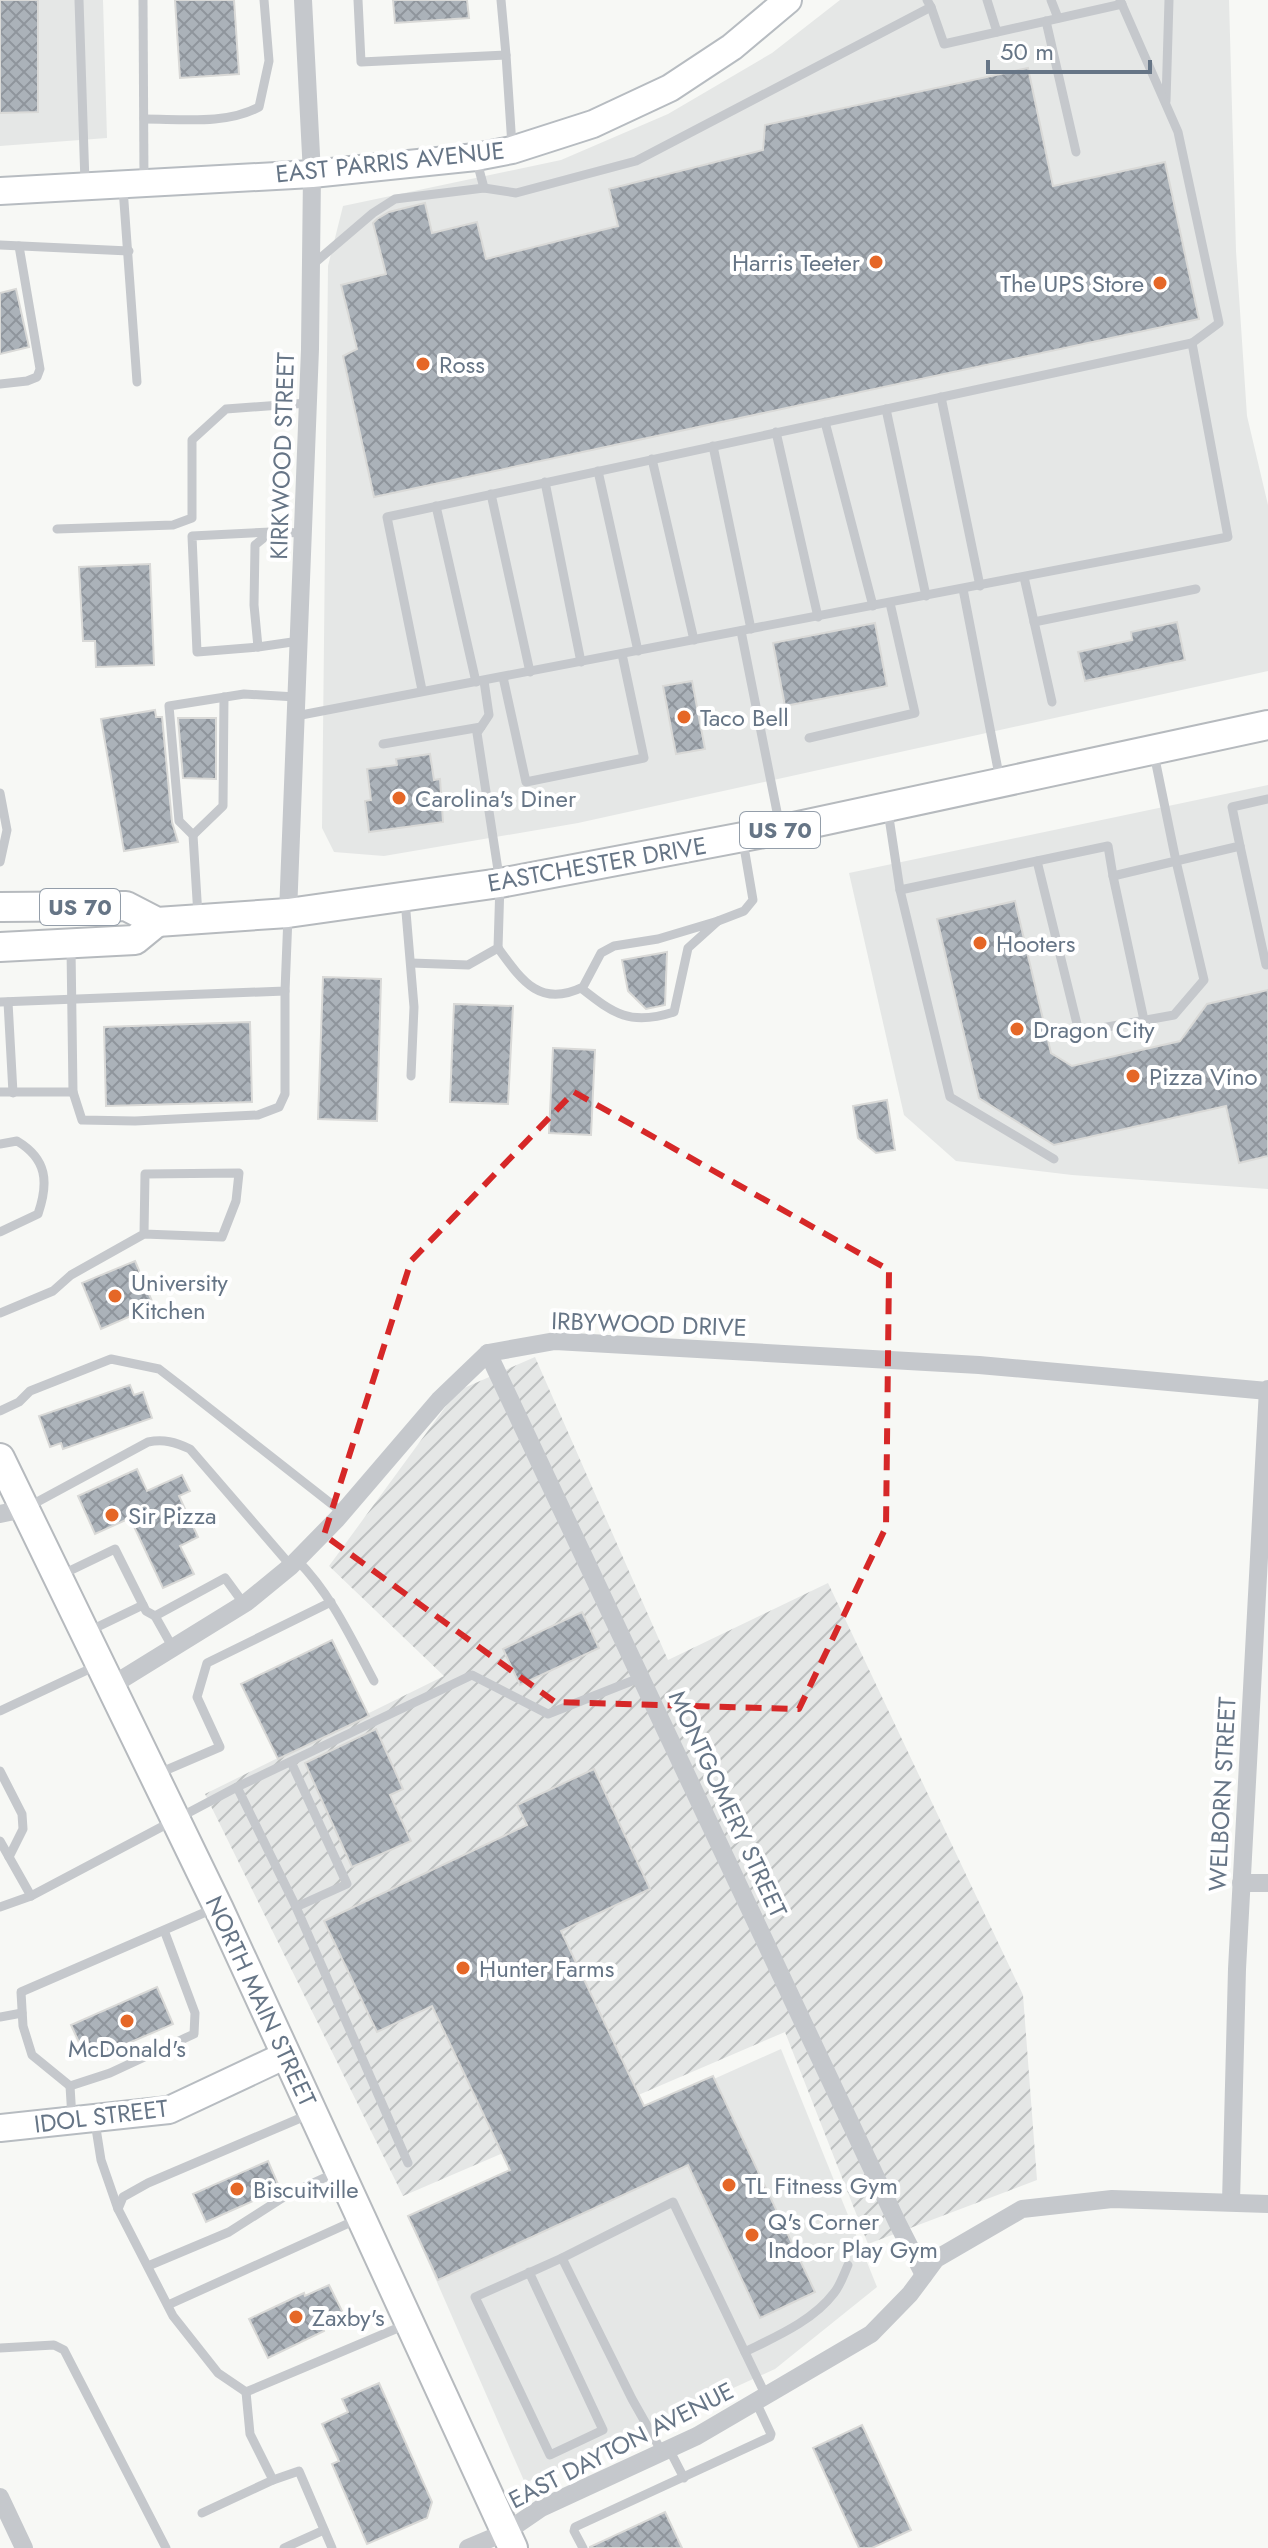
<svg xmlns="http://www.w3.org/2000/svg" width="1268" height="2548" viewBox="0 0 1268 2548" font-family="Jost,sans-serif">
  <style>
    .built { fill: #e5e7e6 }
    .industrial { fill: url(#industrial-furrows) }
    .building { fill: url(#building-cross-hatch); stroke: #d9d9d7; stroke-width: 2 }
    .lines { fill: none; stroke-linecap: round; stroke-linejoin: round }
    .secondary-casing { stroke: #b7bcc1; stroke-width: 30 }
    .primary-casing { stroke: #b6babe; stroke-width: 32 }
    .lane { stroke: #c5c8cc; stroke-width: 9 }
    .street { stroke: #c5c8cc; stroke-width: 18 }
    .secondary { stroke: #fff; stroke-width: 26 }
    .primary { stroke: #fff; stroke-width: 28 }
    .marked { fill: none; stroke: #d62828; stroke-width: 6; stroke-dasharray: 16 10; stroke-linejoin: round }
    .poi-dot { fill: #e56727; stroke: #fff; stroke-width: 3 }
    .labels { text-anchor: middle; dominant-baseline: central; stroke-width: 8; stroke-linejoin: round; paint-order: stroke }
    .shield { fill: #fff; stroke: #949eaa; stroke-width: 2 }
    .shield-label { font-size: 22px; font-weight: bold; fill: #667586 }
    .street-label { font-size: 24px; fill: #667586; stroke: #fff }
    .poi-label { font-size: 24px; fill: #667586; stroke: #fff; text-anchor: start }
  </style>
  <defs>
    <pattern id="industrial-furrows" width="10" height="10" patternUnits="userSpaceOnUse" patternTransform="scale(2)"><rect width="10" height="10" fill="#e5e7e6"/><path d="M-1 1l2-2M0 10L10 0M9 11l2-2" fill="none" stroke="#bdc0c0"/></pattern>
    <pattern id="building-cross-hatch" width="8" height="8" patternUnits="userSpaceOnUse" patternTransform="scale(2)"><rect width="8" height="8" fill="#abb2b9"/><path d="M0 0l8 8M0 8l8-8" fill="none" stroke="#8f959c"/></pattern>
  </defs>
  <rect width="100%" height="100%" fill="#f7f8f5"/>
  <g class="built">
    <polygon points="0,0 103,0 107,138 0,146"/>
    <polygon points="840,0 1229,0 1236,251 1247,416 1268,505 1268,671 578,823 384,856 334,852 322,828 328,266 343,206 561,160 668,114 772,53"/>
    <polygon points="1268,785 1268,1189 1072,1175 956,1161 904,1115 849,873"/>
    <polygon points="781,2049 877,2287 775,2369 525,2483 408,2216"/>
  </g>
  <polygon class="industrial" points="535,1357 668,1660 828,1583 1023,1995 1037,2180 868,2244 785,2032 403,2196 205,1794 444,1676 329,1566 457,1391"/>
  <g class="building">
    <polygon points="0,0 38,0 38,112 0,113"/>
    <polygon points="175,0 234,0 239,74 180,78"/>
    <polygon points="393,0 467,0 469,18 395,23"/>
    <polygon points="1028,68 1053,186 1165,162 1199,319 374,497 343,356 357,349 341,285 386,274 373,223 377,219 389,212 425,203 432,233 477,222 486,259 618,226 609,189 763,150 765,125"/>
    <polygon points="16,289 29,347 0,354 0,293"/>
    <polygon points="150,564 154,665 96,667 95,641 83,641 79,567"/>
    <polygon points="1177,622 1185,660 1085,681 1078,652 1132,640 1131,632"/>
    <polygon points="875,623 887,686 785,706 773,643"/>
    <polygon points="692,681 705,749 676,754 663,686"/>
    <polygon points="155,710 156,717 162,717 172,822 178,842 124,851 101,719"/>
    <polygon points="178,718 216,718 216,779 183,778"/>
    <polygon points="430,754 434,780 440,779 443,822 369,832 365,801 371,800 367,769 397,765 396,759"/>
    <polygon points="1015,901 1051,1053 1072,1066 1180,1041 1207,1004 1268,990 1268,1156 1239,1163 1226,1106 1054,1145 979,1098 937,919"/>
    <polygon points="667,952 665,1005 646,1009 628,991 622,960"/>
    <polygon points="323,977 381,979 377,1121 318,1119"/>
    <polygon points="454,1004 513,1006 508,1104 450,1102"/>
    <polygon points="250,1022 252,1102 106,1106 104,1027"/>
    <polygon points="553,1048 595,1050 591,1135 549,1133"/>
    <polygon points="887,1100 895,1150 876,1153 858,1138 853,1106"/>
    <polygon points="135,1261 154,1306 101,1329 82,1283"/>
    <polygon points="130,1385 134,1395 143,1392 152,1418 63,1449 61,1443 50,1447 39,1416"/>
    <polygon points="137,1469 147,1491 182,1475 190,1491 179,1496 198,1537 180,1546 194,1574 163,1588 130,1518 95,1534 78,1496"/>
    <polygon points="582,1612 599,1648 520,1685 503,1649"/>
    <polygon points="332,1640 369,1716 278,1759 241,1684"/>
    <polygon points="376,1729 403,1789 390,1795 411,1841 352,1867 305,1763"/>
    <polygon points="594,1769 650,1889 561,1931 644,2106 713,2076 815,2292 760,2318 688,2165 438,2280 408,2216 510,2170 432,2006 377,2032 324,1921 527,1825 517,1805"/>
    <polygon points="157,1987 173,2024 103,2054 99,2044 83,2051 71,2025"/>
    <polygon points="268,2161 280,2189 206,2222 193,2194"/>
    <polygon points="329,2285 344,2315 322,2326 324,2331 268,2358 249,2319 304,2293 305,2296"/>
    <polygon points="379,2383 432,2502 427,2518 367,2544 332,2464 339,2461 322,2424 348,2412 342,2399"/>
    <polygon points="862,2425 911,2530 872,2548 859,2548 813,2448"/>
    <polygon points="665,2512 682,2548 590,2548 590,2547"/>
  </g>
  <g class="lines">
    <defs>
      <g id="secondary">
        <polyline points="0,191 312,174 476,157 512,150 593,124 670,88 732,47 788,0"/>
        <polyline points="0,2128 169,2110 286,2055"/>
      </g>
      <g id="primary">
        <polyline points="0,907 126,906 157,922 288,913 500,883 780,830 1268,725"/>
        <polyline points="0,947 135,940 157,922"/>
        <polyline points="0,1458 219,1909 513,2548"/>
      </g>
    </defs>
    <use href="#secondary" class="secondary-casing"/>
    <use href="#primary" class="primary-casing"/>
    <g class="lane">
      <polyline points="79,0 85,183"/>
      <polyline points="143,0 144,181"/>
      <polyline points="358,0 361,62 506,55 512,146"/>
      <polyline points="501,0 506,55"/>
      <polyline points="987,0 997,32"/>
      <polyline points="1051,0 1058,18"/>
      <polyline points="931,7 944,44 1122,4"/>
      <polyline points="1046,21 1076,152"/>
      <polyline points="1166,101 1169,0"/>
      <path d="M144,119c37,0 82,6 115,-12l10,-46 -5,-61"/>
      <polyline points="123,188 137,382"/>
      <polyline points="484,188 516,193 636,161 931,7 927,0"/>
      <polyline points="0,245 129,251"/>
      <polyline points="311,266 373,213 395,199 484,188 476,158"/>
      <polyline points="0,384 27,381 37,377 40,369 19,246"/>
      <polyline points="941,397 980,586"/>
      <polyline points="886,409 926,596"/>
      <polyline points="825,422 873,606"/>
      <polyline points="776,432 818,617"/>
      <polyline points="713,446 751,629"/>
      <polyline points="652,459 694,640"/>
      <polyline points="598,471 638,651"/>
      <polyline points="545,482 581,662"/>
      <polyline points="491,494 530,672"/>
      <polyline points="436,506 476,682"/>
      <polyline points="57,529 173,525 192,518 192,440 226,409 308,403"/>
      <polyline points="1024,577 1052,702"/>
      <polyline points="963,589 1000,780"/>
      <polyline points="1034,622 1196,589"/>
      <polyline points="741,631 780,827"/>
      <polyline points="299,641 258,647 254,605 255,545 271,532 303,533"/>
      <polyline points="258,647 197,652 192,536 271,532"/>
      <polyline points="503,677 526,782 644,758 622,654"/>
      <polyline points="422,690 387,517 1192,343"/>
      <polyline points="296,716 1228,537 1192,343 1219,323 1178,132 1120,0"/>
      <polyline points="809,738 915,713 890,603"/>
      <polyline points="383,744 481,727"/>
      <polyline points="0,793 7,830 0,862"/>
      <polyline points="888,811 900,890 950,1097 1054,1159"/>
      <polyline points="193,835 223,806 224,697"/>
      <polyline points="1240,846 1266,965 1268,964"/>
      <polyline points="1037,861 1079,1032 1174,1015 1204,980 1176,861 1240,846 1232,807 1268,799"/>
      <polyline points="1113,876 1144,1020"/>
      <polyline points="900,890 1108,846 1113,876 1176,861 1154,754"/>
      <polyline points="405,900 414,1007 411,1076"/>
      <polyline points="198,916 193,835 179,821 169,706 244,694 296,697"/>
      <polyline points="718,921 744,911 753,900 743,841"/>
      <path d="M498,948c24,33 42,60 85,39l18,-34 13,-7 44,-7 60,-18 -30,27 -14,64c-44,14 -60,2 -93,-24"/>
      <polyline points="411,963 468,965 498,948 500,883 477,733 489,715 484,681"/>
      <polyline points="0,1002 285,991 288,916"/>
      <polyline points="8,1002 13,1093"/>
      <polyline points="0,1092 73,1092 71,948"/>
      <polyline points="73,1092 82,1120 135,1121 258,1115 279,1107 285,1094 285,991"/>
      <path d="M0,1144l17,-3c30,18 32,41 21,73l-38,18"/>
      <polyline points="0,1313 53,1291 71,1275 144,1234 222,1237 236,1201 239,1173 145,1174 144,1234"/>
      <polyline points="0,1411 19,1402 30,1391 111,1359 159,1369 185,1389 343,1513"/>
      <path d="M26,1508l122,-66c16,-3 27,0 42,7l101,117"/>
      <path d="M297,1560c34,34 54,78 77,121"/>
      <polyline points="61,1575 115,1549 146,1611 155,1616 225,1578 244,1604"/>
      <polyline points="155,1616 173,1648"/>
      <polyline points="89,1631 143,1605"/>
      <polyline points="0,1711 98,1665"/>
      <polyline points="0,1771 22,1814 23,1829 9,1857"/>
      <polyline points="157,1774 220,1747 197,1697 207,1663 331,1602"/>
      <polyline points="237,1787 296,1907 347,1884 291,1762"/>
      <polyline points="0,1841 31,1896"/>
      <polyline points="0,1907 31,1896 237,1787 472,1675 548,1714 642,1677"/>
      <polyline points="296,1907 408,2163"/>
      <polyline points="164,1930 195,2013 194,2034 110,2073 70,2086 32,2055 23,2026 21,1992 215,1908"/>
      <polyline points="0,2017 22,2013"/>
      <polyline points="70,2086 72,2118"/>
      <polyline points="310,2114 148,2183 123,2197 118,2209 173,2316 218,2373 246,2392 405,2325"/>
      <polyline points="95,2122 101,2160 118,2209"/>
      <polyline points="148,2266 229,2232 287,2195 337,2172"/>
      <polyline points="529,2272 603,2430 550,2455 475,2297 562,2258"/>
      <polyline points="168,2305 358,2219"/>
      <polyline points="0,2348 54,2345 64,2350 166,2548"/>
      <path d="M745,2352c30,-15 68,-31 89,-59 6,-7 10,-19 14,-28"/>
      <polyline points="246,2392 250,2434 273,2480 299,2471 332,2548"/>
      <polyline points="669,2449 684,2478"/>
      <polyline points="662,2452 632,2399 562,2258 673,2202 766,2396"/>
      <polyline points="202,2513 273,2480"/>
      <polyline points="284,2548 324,2530"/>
      <polyline points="583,2548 574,2531 575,2527 770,2437 771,2434 756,2402"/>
    </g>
    <g class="street">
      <polyline points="288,913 310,349 312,174 303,0"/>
      <polyline points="488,1353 897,2222 924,2275"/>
      <polyline points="0,1514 24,1509"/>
      <polyline points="111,1686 247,1602 291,1566 337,1519 439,1400 488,1353 555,1341 979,1365 1268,1391"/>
      <polyline points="1241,1883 1268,1883"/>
      <polyline points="1231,2202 1237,1969 1268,1389"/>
      <polyline points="0,2497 24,2548"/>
      <polyline points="468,2548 506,2532 541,2508 697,2436 871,2334 910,2294 936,2259 1022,2209 1112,2199 1268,2204"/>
    </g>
    <use href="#secondary" class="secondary"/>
    <use href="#primary" class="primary"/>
  </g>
  <path class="marked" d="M574,1092l315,178 -3,257 -87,182 -244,-7 -231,-167 87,-274z"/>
  <g class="poi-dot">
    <circle cx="876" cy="262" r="8"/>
    <circle cx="1160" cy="283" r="8"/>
    <circle cx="423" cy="364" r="8"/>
    <circle cx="684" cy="717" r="8"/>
    <circle cx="399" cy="798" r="8"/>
    <circle cx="980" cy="943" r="8"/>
    <circle cx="1017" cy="1029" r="8"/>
    <circle cx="1133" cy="1076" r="8"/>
    <circle cx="115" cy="1296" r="8"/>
    <circle cx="112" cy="1515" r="8"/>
    <circle cx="463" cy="1968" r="8"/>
    <circle cx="127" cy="2021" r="8"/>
    <circle cx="729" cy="2185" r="8"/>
    <circle cx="237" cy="2189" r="8"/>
    <circle cx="752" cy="2235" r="8"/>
    <circle cx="296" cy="2317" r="8"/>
  </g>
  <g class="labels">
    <g class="shield">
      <rect x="740" y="812" width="80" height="36" rx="6"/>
      <rect x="40" y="889" width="80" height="36" rx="6"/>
    </g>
    <g class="shield-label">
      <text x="780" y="830">US 70</text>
      <text x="80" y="907">US 70</text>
    </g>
    <g class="street-label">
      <text transform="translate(390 162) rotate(-6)">EAST PARRIS AVENUE</text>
      <text transform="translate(282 456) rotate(-88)">KIRKWOOD STREET</text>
      <text transform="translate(597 864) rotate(-10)">EASTCHESTER DRIVE</text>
      <text transform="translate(649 1324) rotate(2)">IRBYWOOD DRIVE</text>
      <text transform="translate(1222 1794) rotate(-87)">WELBORN STREET</text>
      <text transform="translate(728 1804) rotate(65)">MONTGOMERY STREET</text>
      <text transform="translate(261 2001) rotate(65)">NORTH MAIN STREET</text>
      <text transform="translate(101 2116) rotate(-7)">IDOL STREET</text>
      <text transform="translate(621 2445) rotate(-27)">EAST DAYTON AVENUE</text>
    </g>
    <g class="poi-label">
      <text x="860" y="262" text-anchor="end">Harris Teeter</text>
      <text x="1144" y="283" text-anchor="end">The UPS Store</text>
      <text x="439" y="364">Ross</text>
      <text x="700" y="717">Taco Bell</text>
      <text x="415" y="798">Carolina's Diner</text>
      <text x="996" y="943">Hooters</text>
      <text x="1033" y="1029">Dragon City</text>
      <text x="1149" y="1076">Pizza Vino</text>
      <text x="131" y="1282">University<tspan x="131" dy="28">Kitchen</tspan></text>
      <text x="128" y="1515">Sir Pizza</text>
      <text x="479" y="1968">Hunter Farms</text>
      <text x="127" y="2048" text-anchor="middle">McDonald's</text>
      <text x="745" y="2185">TL Fitness Gym</text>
      <text x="253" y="2189">Biscuitville</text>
      <text x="768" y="2221">Q's Corner<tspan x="768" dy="28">Indoor Play Gym</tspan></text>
      <text x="312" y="2317">Zaxby's</text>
    </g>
  </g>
  <path d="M988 60v12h162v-12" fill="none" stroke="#667586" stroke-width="4"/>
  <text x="1000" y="60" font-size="24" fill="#667586" stroke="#ffffff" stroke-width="6" paint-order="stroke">50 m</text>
</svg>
